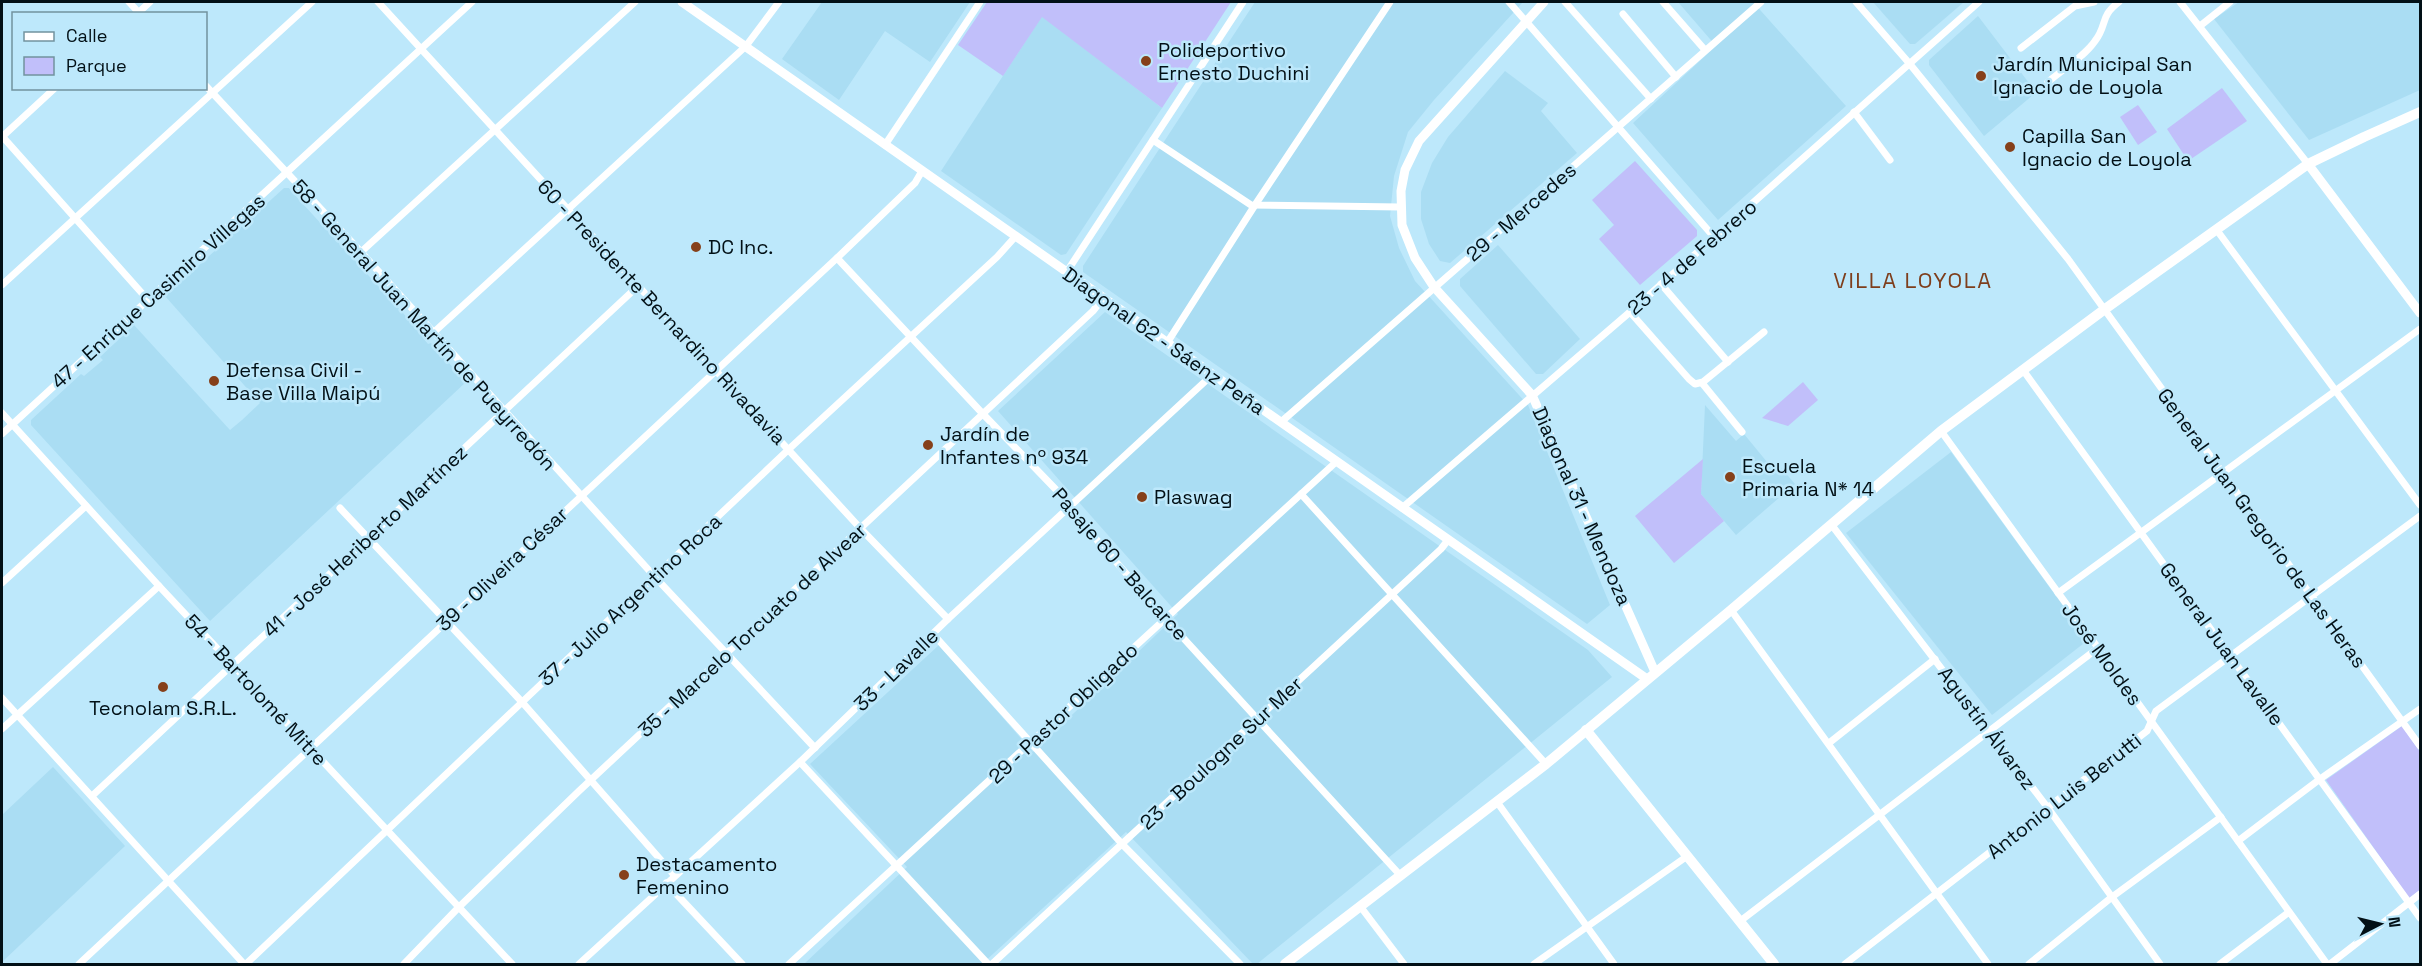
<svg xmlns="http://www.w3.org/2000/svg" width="2422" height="966" viewBox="0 0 2422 966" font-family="'Space Grotesk',sans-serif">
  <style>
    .built { fill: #aaddf3 }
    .green { fill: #c1bffa }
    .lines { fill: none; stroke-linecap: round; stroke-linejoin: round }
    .minor { stroke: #fff; stroke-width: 7 }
    .tertiary { stroke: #fff; stroke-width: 9 }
    .secondary { stroke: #fff; stroke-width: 10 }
    .poi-dot { fill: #86401a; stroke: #bde8fb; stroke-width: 2 }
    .labels { text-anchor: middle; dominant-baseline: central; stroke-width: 5; stroke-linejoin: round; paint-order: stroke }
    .poi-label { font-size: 20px; fill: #021016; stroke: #bde8fb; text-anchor: start }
    .street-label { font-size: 20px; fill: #021016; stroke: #bde8fb }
    .quarter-label { font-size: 22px; letter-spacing: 1.5px; fill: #7e3e1c; stroke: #bde8fb }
  </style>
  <rect width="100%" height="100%" fill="#bde8fb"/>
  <g class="built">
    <polygon points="822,2 970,2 930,62 885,31 839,100 782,59"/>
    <polygon points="1255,2 1523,2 1434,100 1408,132 1394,176 1390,216 1399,248 1415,281 1528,405 1610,605 1587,624 1083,272 1083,266"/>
    <polygon points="1678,2 1753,2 1846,106 1718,220 1633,123 1716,46"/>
    <polygon points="1873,2 1964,2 1915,44 1910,44"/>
    <polygon points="2239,2 2420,2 2420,90 2309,140 2214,19"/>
    <polygon points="1042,16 1162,108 1066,254 1061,255 941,171"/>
    <polygon points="1978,16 2032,87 2029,90 2033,95 1984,136 1929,65 1929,60"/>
    <polygon points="1505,71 1548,103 1541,111 1577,153 1450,263 1440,261 1429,244 1421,219 1421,192 1432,163 1448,137"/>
    <polygon points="284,188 289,188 292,192 424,336 423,338 428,344 431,343 466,382 210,621 31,425 31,420 81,374 84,376 103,360 100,357 134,325 230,430 242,420 260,403 165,296"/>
    <polygon points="1498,245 1580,339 1543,374 1536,374 1460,286 1460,279"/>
    <polygon points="1105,312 1588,650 1612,677 1257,964 1253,964 1126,832 982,964 804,964 907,867 810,764 939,645 1033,752 1178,614 998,411"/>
    <polygon points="1705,405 1736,441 1744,434 1772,468 1778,464 1795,484 1736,535 1701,494"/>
    <polygon points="1951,452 2088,640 1992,715 1846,533"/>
    <polygon points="53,767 125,846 2,962 2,815"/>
  </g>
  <g class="green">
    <polygon points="987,2 1231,2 1162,108 1042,17 1003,76 958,45"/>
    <polygon points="2222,88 2247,121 2188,161 2167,129"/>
    <polygon points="2138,105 2157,132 2138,145 2120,117"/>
    <polygon points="1635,161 1697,230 1697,236 1640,285 1599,239 1614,225 1592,200"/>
    <polygon points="1803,382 1818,400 1788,426 1762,418"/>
    <polygon points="1703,459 1701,494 1724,521 1674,563 1635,516"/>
    <polygon points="2402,726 2420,752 2420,890 2409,898 2326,780"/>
  </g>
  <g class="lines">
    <g class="minor">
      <polyline points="129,2 140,14"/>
      <polyline points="378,2 861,529 948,619"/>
      <polyline points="1509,2 1714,237"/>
      <polyline points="1565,2 1651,99"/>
      <polyline points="1663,2 1705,50"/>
      <polyline points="1856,2 1909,63 2068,259 2420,746"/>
      <polyline points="2180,2 2308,164"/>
      <polyline points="137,14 150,2"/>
      <polyline points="1623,14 1676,77"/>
      <polyline points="2200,26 2230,2"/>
      <polyline points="2021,48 2075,6 2094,2"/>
      <path d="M2048,82c15,-13 36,-25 47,-41 13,-17 4,-24 24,-39"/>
      <polyline points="206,86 361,252 655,577 815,748"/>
      <polyline points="1854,112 1890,160"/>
      <polyline points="2,136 148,300"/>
      <polyline points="2,137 55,88"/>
      <polyline points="1153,140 1251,205 1400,207"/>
      <polyline points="885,145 980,2"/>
      <polyline points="2216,229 2420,505"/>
      <polyline points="361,252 635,2"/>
      <polyline points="837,258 983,414 1066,500 1076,516 1165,618 1400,875"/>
      <polyline points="1066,273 1243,2"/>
      <polyline points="1661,284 1728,362"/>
      <polyline points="2,285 312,2"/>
      <polyline points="1630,312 1689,379 1695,384 1703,382 1764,332"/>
      <polyline points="433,333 746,46 779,2"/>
      <polyline points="1167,343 1255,205 1390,2"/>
      <polyline points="2023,370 2420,918"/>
      <polyline points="1702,383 1742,432"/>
      <polyline points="2,413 159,586 512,964"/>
      <polyline points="1281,422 1761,2"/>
      <polyline points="1941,431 2327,964"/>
      <polyline points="2,434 472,2"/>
      <polyline points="1301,494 1546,764"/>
      <polyline points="340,508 522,702 674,875"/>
      <polyline points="1402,508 1630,312 1979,2"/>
      <polyline points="1831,524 2048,808 2160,964"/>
      <polyline points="2,583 86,506"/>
      <polyline points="2058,593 2420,329"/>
      <polyline points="1731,610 1988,964"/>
      <polyline points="933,634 1122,844 1240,964"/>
      <polyline points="2,698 244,964"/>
      <polyline points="2,729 159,586"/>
      <polyline points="1829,743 1935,659"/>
      <polyline points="800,762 988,964"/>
      <polyline points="92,796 638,286"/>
      <polyline points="1497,802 1614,964"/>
      <polyline points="2238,841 2320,779 2420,709"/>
      <polyline points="666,883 742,964"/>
      <polyline points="1360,906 1404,964"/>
      <polyline points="1739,922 2098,648"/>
      <polyline points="79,964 837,258 915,183 922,171"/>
      <polyline points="246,964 789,449 997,257 1015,237"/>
      <polyline points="404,964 459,907 579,791 1093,311 1103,298"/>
      <polyline points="579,964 800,762 948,619 1212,375"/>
      <polyline points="789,964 1336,462"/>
      <polyline points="992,964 1441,549 1448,540"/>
      <polyline points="1534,964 1686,857"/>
      <polyline points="1845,964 2147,731 2156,711 2420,516"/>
      <polyline points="2029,964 2112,897 2221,817"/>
      <polyline points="2220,964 2289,912"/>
      <polyline points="2330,964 2420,894"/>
    </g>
    <g class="tertiary">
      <polyline points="682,2 1647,679"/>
      <polyline points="1544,2 1419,141 1405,170 1401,191 1402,225 1415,258 1434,287 1532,395 1655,672"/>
      <polyline points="2308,164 2420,313"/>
    </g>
    <g class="secondary">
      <polyline points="1586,730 1774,964"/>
      <polyline points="1285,964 1546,764 1731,610 1941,431 2105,309 2308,164 2364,137 2420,112"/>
    </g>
  </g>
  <g class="poi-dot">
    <circle cx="1146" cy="61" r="6"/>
    <circle cx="1981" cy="76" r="6"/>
    <circle cx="2010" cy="147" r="6"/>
    <circle cx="696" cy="247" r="6"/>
    <circle cx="214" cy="381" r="6"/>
    <circle cx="928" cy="445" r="6"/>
    <circle cx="1730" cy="477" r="6"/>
    <circle cx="1142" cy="497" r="6"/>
    <circle cx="163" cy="687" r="6"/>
    <circle cx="624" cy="875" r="6"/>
  </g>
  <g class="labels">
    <g class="poi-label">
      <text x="1158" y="50">Polideportivo<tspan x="1158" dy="23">Ernesto Duchini</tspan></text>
      <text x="1993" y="64">Jardín Municipal San<tspan x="1993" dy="23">Ignacio de Loyola</tspan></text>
      <text x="2022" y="136">Capilla San<tspan x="2022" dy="23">Ignacio de Loyola</tspan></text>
      <text x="708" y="247">DC Inc.</text>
      <text x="226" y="370">Defensa Civil -<tspan x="226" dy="23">Base Villa Maipú</tspan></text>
      <text x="940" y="434">Jardín de<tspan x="940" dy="23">Infantes nº 934</tspan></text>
      <text x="1742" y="466">Escuela<tspan x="1742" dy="23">Primaria N* 14</tspan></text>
      <text x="1154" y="497">Plaswag</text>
      <text x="163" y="708" text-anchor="middle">Tecnolam S.R.L.</text>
      <text x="636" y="864">Destacamento<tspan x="636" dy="23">Femenino</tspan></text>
    </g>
    <g class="street-label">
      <text transform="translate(1521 212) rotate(-41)">29 - Mercedes</text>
      <text transform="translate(1692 257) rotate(-41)">23 - 4 de Febrero</text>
      <text transform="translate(158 291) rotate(-42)">47 - Enrique Casimiro Villegas</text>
      <text transform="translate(662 312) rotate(47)">60 - Presidente Bernardino Rivadavia</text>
      <text transform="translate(424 325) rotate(48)">58 - General Juan Martín de Pueyrredón</text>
      <text transform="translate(1164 341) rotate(35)">Diagonal 62 - Sáenz Peña</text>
      <text transform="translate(1582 506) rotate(66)">Diagonal 31 - Mendoza</text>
      <text transform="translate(2262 528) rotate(54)">General Juan Gregorio de Las Heras</text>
      <text transform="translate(365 541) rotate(-43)">41 - José Heriberto Martínez</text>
      <text transform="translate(1120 564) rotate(49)">Pasaje 60 - Balcarce</text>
      <text transform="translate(502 569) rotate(-43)">39 - Oliveira César</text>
      <text transform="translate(630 600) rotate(-43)">37 - Julio Argentino Roca</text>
      <text transform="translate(752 630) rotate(-43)">35 - Marcelo Torcuato de Alvear</text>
      <text transform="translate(2222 644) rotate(54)">General Juan Lavalle</text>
      <text transform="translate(2102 654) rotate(54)">José Moldes</text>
      <text transform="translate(896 670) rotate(-44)">33 - Lavalle</text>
      <text transform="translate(256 690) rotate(47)">54 - Bartolomé Mitre</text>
      <text transform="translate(1063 713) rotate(-43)">29 - Pastor Obligado</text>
      <text transform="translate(1987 728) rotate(53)">Agustín Álvarez</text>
      <text transform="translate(1221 753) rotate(-43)">23 - Boulogne Sur Mer</text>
      <text transform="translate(2064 796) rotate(-38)">Antonio Luis Berutti</text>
    </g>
    <g class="quarter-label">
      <text x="1913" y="280">VILLA LOYOLA</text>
    </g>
  </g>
  <rect width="2422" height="966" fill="none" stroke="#021016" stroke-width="6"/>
  <rect x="12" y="12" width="195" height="78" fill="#bde8fb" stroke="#72929f" stroke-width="1.5"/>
  <rect x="24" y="32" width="30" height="9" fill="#ffffff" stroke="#72929f" stroke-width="1.5"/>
  <text x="66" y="42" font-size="18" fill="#021016">Calle</text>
  <rect x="24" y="57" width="30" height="18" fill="#c1bffa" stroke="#72929f" stroke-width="1.5"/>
  <text x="66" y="72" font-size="18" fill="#021016">Parque</text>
  <g transform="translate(2380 924) rotate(83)" stroke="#bde8fb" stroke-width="4.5" paint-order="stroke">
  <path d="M0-4.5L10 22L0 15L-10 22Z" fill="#021016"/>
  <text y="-9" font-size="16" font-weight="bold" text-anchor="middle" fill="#021016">N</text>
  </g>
</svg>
